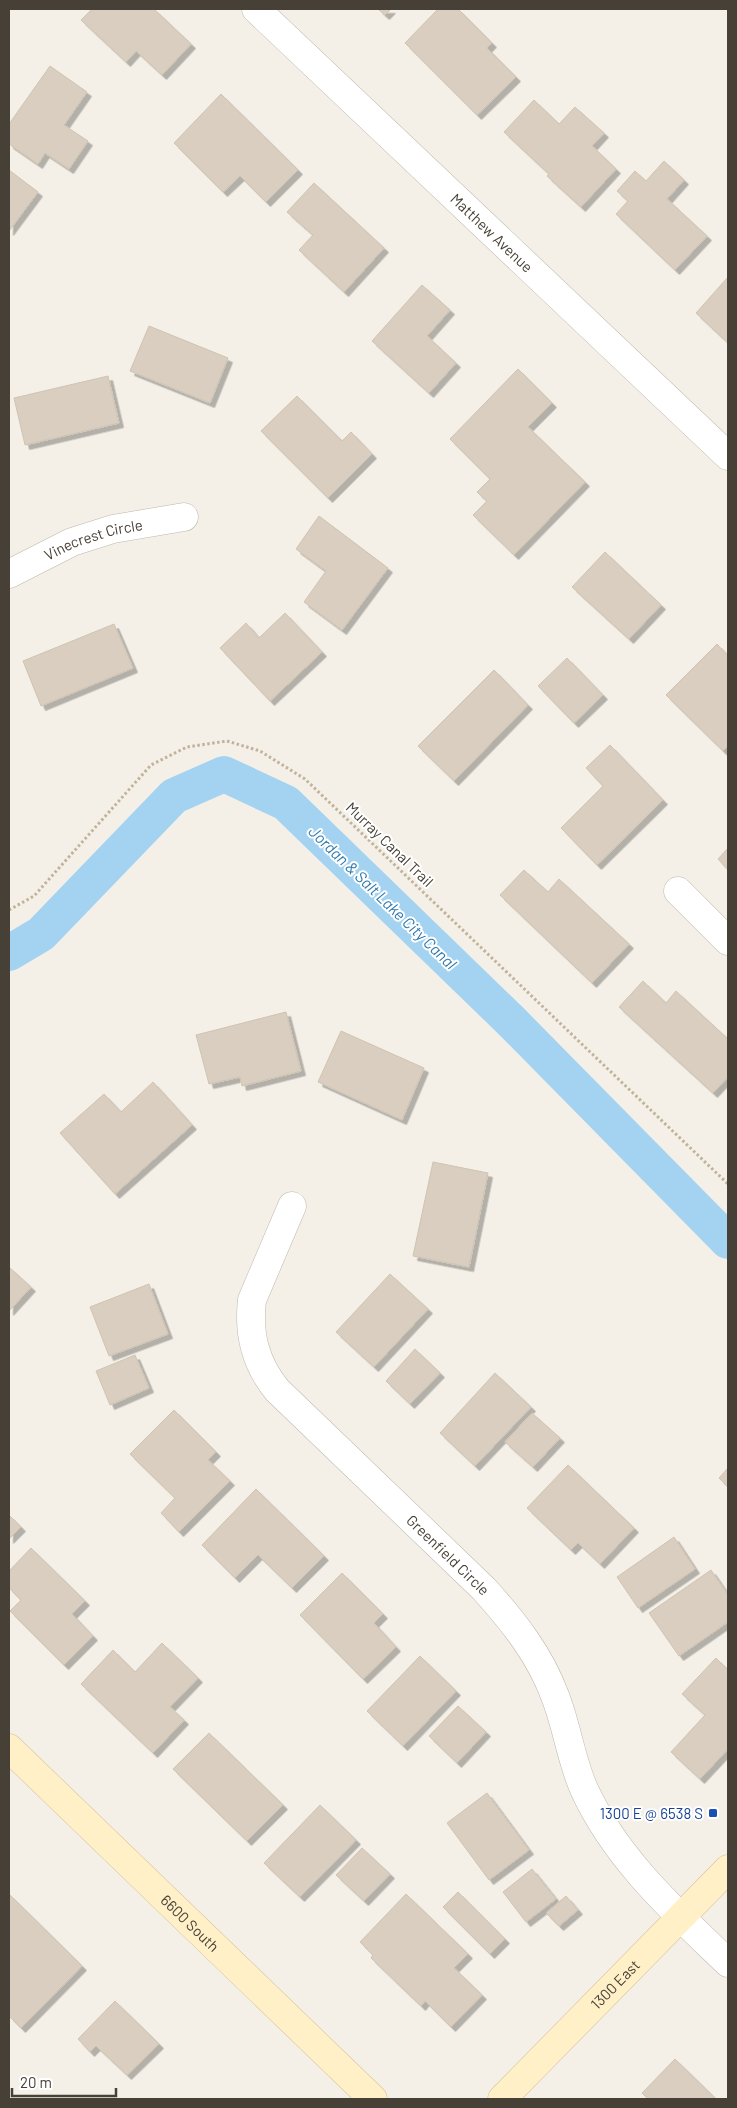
<svg xmlns="http://www.w3.org/2000/svg" width="737" height="2108" viewBox="0 0 737 2108" font-family="Barlow,sans-serif">
  <style>
    .lines { fill: none; stroke-linecap: round; stroke-linejoin: round }
    .canal { stroke: #a4d3f1; stroke-width: 36 }
    .building { fill: #d9cec0; stroke: #d0c3b0; filter: url(#shadow) }
    .street-casing { stroke: #bfb7aa; stroke-width: 29 }
    .secondary-casing { stroke: #d4c298; stroke-width: 29 }
    .path { stroke: #c1b39b; stroke-width: 3; stroke-dasharray: 2.5 2.5; stroke-linecap: butt }
    .street { stroke: #fff; stroke-width: 28 }
    .secondary { stroke: #fff0c7; stroke-width: 28 }
    .transit-dot { fill: #1a4fb4; stroke: #fff; stroke-width: 2 }
    .labels { text-anchor: middle; dominant-baseline: central; stroke-width: 4; stroke-linejoin: round; paint-order: stroke }
    .street-label { font-size: 15px; fill: #474036; stroke: #fff }
    .transit-label { font-size: 15px; fill: #164399; stroke: #fff; text-anchor: end }
    .water-label { font-size: 16px; font-style: italic; fill: #2e7aac; stroke: #fff }
  </style>
  <defs>
    <filter id="shadow"><feDropShadow dx="4.5" dy="4.5" stdDeviation="0" flood-color="#0004"/></filter>
  </defs>
  <rect width="100%" height="100%" fill="#f4f0e8"/>
  <g class="lines">
    <polyline class="canal" points="9,953 41,934 174,796 224,774 286,803 511,1021 728,1241"/>
  </g>
  <g class="building">
    <polygon points="92,9 154,9 191,44 162,75 136,51 126,62 81,20"/>
    <polygon points="378,9 391,9 385,15"/>
    <polygon points="438,9 458,9 492,43 487,48 516,77 477,115 405,43"/>
    <polygon points="50,66 87,92 64,125 88,141 69,169 45,153 38,164 9,144 9,124"/>
    <polygon points="221,94 298,170 266,202 240,176 223,192 174,143"/>
    <polygon points="534,100 559,124 575,107 604,133 592,146 616,169 581,207 547,176 549,174 504,132"/>
    <polygon points="664,161 684,180 667,199 707,236 675,270 616,214 628,201 617,191 635,171 646,181"/>
    <polygon points="9,170 38,192 9,231"/>
    <polygon points="314,183 384,248 344,292 299,250 313,235 287,212"/>
    <polygon points="728,277 728,343 696,313"/>
    <polygon points="422,285 450,310 427,336 456,363 429,393 372,341"/>
    <polygon points="149,326 228,358 210,403 130,371"/>
    <polygon points="518,369 552,403 528,427 585,482 514,555 473,515 487,501 477,492 490,479 450,439"/>
    <polygon points="108,376 119,423 25,445 14,398"/>
    <polygon points="297,396 342,441 351,432 372,454 328,498 261,431"/>
    <polygon points="319,516 388,568 342,630 304,602 326,571 296,549"/>
    <polygon points="605,552 661,605 629,639 572,587"/>
    <polygon points="285,613 322,652 270,701 220,648 246,623 259,638"/>
    <polygon points="114,624 133,668 41,706 23,661"/>
    <polygon points="717,644 728,656 728,746 723,751 666,695"/>
    <polygon points="567,658 603,695 574,723 538,686"/>
    <polygon points="494,670 528,705 454,781 418,746"/>
    <polygon points="610,745 663,800 597,865 561,828 603,786 586,768"/>
    <polygon points="728,848 728,870 718,859"/>
    <polygon points="524,870 548,892 559,879 629,944 592,983 500,895"/>
    <polygon points="643,981 666,1003 676,991 728,1039 728,1077 713,1093 619,1007"/>
    <polygon points="286,1012 301,1071 242,1086 240,1077 209,1084 196,1035"/>
    <polygon points="341,1031 424,1068 402,1120 318,1082"/>
    <polygon points="153,1082 192,1125 115,1194 60,1133 104,1094 121,1112"/>
    <polygon points="433,1162 488,1173 469,1267 413,1256"/>
    <polygon points="9,1267 31,1287 9,1311"/>
    <polygon points="390,1274 428,1309 374,1367 336,1332"/>
    <polygon points="149,1284 168,1334 109,1356 90,1307"/>
    <polygon points="415,1349 440,1373 410,1404 386,1381"/>
    <polygon points="135,1355 149,1388 110,1405 96,1371"/>
    <polygon points="495,1373 531,1407 475,1466 440,1433"/>
    <polygon points="174,1410 216,1452 208,1460 230,1481 179,1532 161,1513 175,1498 130,1454"/>
    <polygon points="532,1413 560,1438 533,1467 505,1442"/>
    <polygon points="568,1465 634,1528 600,1564 578,1543 571,1550 527,1508"/>
    <polygon points="728,1468 728,1487 719,1478"/>
    <polygon points="256,1489 324,1556 292,1588 258,1555 235,1578 202,1545"/>
    <polygon points="9,1515 21,1527 9,1539"/>
    <polygon points="674,1537 695,1569 638,1608 617,1577"/>
    <polygon points="31,1548 85,1601 72,1614 93,1636 64,1665 10,1611 21,1600 9,1588 9,1571"/>
    <polygon points="711,1570 728,1595 728,1622 679,1656 649,1613"/>
    <polygon points="342,1573 383,1614 374,1623 396,1647 363,1679 300,1615"/>
    <polygon points="162,1643 198,1678 170,1707 184,1720 153,1753 81,1684 113,1650 135,1672"/>
    <polygon points="420,1656 456,1691 403,1746 367,1711"/>
    <polygon points="716,1658 728,1670 728,1749 700,1779 671,1752 705,1715 682,1694"/>
    <polygon points="458,1706 486,1732 457,1763 429,1736"/>
    <polygon points="209,1733 283,1805 247,1841 173,1769"/>
    <polygon points="487,1793 529,1850 489,1880 447,1823"/>
    <polygon points="320,1805 356,1840 300,1897 264,1863"/>
    <polygon points="362,1848 390,1874 364,1901 336,1875"/>
    <polygon points="532,1869 556,1899 526,1922 503,1892"/>
    <polygon points="458,1892 505,1939 490,1954 443,1907"/>
    <polygon points="9,1894 82,1966 21,2028 9,2016"/>
    <polygon points="406,1894 468,1954 454,1968 482,1995 451,2027 425,2001 421,2006 371,1958 373,1955 360,1942"/>
    <polygon points="566,1896 578,1910 559,1926 546,1913"/>
    <polygon points="115,2001 159,2044 127,2075 96,2046 90,2052 78,2039"/>
    <polygon points="675,2059 716,2099 648,2099 642,2093"/>
  </g>
  <g class="lines">
    <defs>
      <g id="street">
        <path id="s1" d="M256,9l472,447"/>
        <path id="s2" d="M9,574l63,-32 41,-13 71,-12"/>
        <polyline points="678,891 728,941"/>
        <path id="s3" d="M292,1206l-40,94c-4,34 3,63 25,90l207,199c29,32 56,66 71,107 12,30 16,64 29,93 32,70 90,122 144,174"/>
      </g>
      <g id="secondary">
        <path id="s4" d="M9,1748l364,351"/>
        <path id="s5" d="M502,2099l226,-230"/>
      </g>
    </defs>
    <use href="#street" class="street-casing"/>
    <use href="#secondary" class="secondary-casing"/>
    <polyline class="path" points="9,910 34,896 151,765 187,747 227,741 260,751 305,779 728,1184"/>
    <use href="#street" class="street"/>
    <use href="#secondary" class="secondary"/>
  </g>
  <rect class="transit-dot" x="708" y="1808" width="10" height="10" rx="2.5"/>
  <g class="labels">
    <g class="street-label">
      <text stroke="none"><textPath href="#s1" startOffset="325">Matthew Avenue</textPath></text>
      <text stroke="none"><textPath href="#s2" startOffset="92">Vinecrest Circle</textPath></text>
      <text transform="translate(390 844) rotate(44)">Murray Canal Trail</text>
      <text stroke="none"><textPath href="#s3" startOffset="436">Greenfield Circle</textPath></text>
      <text stroke="none"><textPath href="#s4" startOffset="252">6600 South</textPath></text>
      <text stroke="none"><textPath href="#s5" startOffset="161">1300 East</textPath></text>
    </g>
    <g class="transit-label">
      <text x="703" y="1813">1300 E @ 6538 S</text>
    </g>
    <g class="water-label">
      <text transform="translate(383 897) rotate(44)">Jordan &amp; Salt Lake City Canal</text>
    </g>
  </g>
  <rect width="737" height="2108" fill="none" stroke="#474036" stroke-width="20"/>
  <path d="M12 2088v8h104v-8" fill="none" stroke="#474036" stroke-width="2.5"/>
  <text x="20" y="2088" font-size="15" fill="#474036" stroke="#ffffff" stroke-width="4" paint-order="stroke">20 m</text>
</svg>
